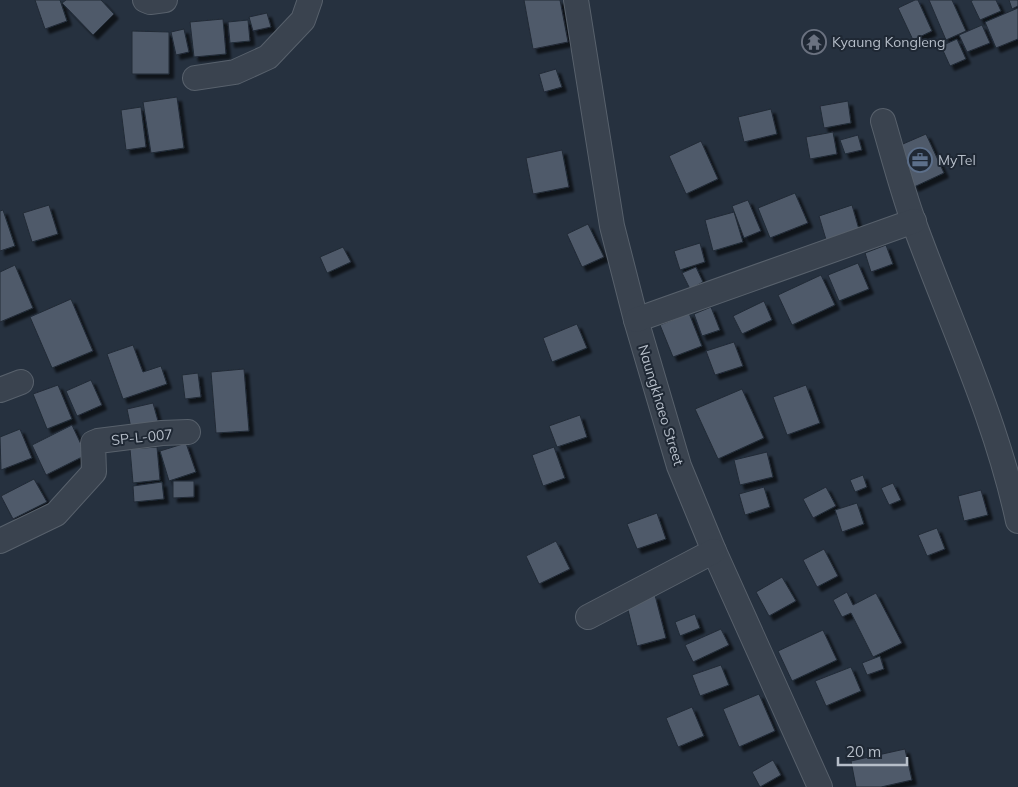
<svg xmlns="http://www.w3.org/2000/svg" width="1018" height="787" viewBox="0 0 1018 787" font-family="Mulish,sans-serif">
  <style>
    .building { fill: #4f5a6a; stroke: #212a36; filter: url(#shadow) }
    .lines { fill: none; stroke-linecap: round; stroke-linejoin: round }
    .minor-casing { stroke: #58616c; stroke-width: 26 }
    .minor { stroke: #3a434f; stroke-width: 24 }
    .labels { text-anchor: middle; dominant-baseline: central; stroke-width: 4; stroke-linejoin: round; paint-order: stroke }
    .poi-label { font-size: 14px; fill: #b6bec9; stroke: #1f2834; text-anchor: start }
    .street-label { font-size: 14px; fill: #b6bec9; stroke: #1f2834 }
  </style>
  <defs>
    <filter id="shadow"><feDropShadow dx="4.5" dy="4.5" stdDeviation="1" flood-color="#0009"/></filter>
  </defs>
  <rect width="100%" height="100%" fill="#26313f"/>
  <g class="building">
    <polygon points="35,0 60,0 67,21 45,29"/>
    <polygon points="66,0 101,0 114,14 93,35 62,3"/>
    <polygon points="524,0 560,0 568,42 533,49"/>
    <polygon points="915,0 918,0 932,31 913,40 898,8"/>
    <polygon points="929,0 952,0 966,31 946,40"/>
    <polygon points="973,0 996,0 1001,11 980,20 971,1"/>
    <polygon points="1009,0 1018,0 1018,6 1012,9"/>
    <polygon points="1018,8 1018,39 996,48 985,22"/>
    <polygon points="267,13 271,27 253,31 249,17"/>
    <polygon points="223,19 226,54 194,57 190,22"/>
    <polygon points="248,20 250,41 230,43 228,22"/>
    <polygon points="982,25 990,43 967,52 959,35"/>
    <polygon points="184,29 189,52 176,55 171,32"/>
    <polygon points="132,31 169,32 169,74 132,74"/>
    <polygon points="957,39 966,59 950,66 941,46"/>
    <polygon points="556,69 562,87 544,92 539,74"/>
    <polygon points="177,97 184,148 151,153 143,102"/>
    <polygon points="848,101 851,123 824,128 820,106"/>
    <polygon points="141,107 146,147 126,150 121,110"/>
    <polygon points="771,109 777,134 744,142 738,117"/>
    <polygon points="833,132 837,154 810,159 806,137"/>
    <polygon points="926,134 944,173 914,187 896,147"/>
    <polygon points="858,135 862,150 845,154 840,140"/>
    <polygon points="701,141 718,179 686,194 669,156"/>
    <polygon points="562,150 569,187 533,194 526,158"/>
    <polygon points="795,193 808,223 770,238 758,208"/>
    <polygon points="748,200 761,231 744,238 732,206"/>
    <polygon points="49,205 58,234 32,242 23,213"/>
    <polygon points="852,205 860,233 827,243 819,216"/>
    <polygon points="3,210 15,246 0,251 0,211"/>
    <polygon points="734,212 743,242 713,251 705,220"/>
    <polygon points="588,224 604,257 582,267 567,234"/>
    <polygon points="700,243 705,262 680,270 674,251"/>
    <polygon points="886,245 893,264 871,272 865,253"/>
    <polygon points="343,247 351,262 327,273 320,257"/>
    <polygon points="858,263 869,289 839,301 828,275"/>
    <polygon points="15,265 33,308 0,322 0,272"/>
    <polygon points="696,267 703,282 690,289 682,273"/>
    <polygon points="821,275 835,305 792,325 778,295"/>
    <polygon points="71,299 93,351 52,368 30,317"/>
    <polygon points="764,301 772,320 742,334 733,316"/>
    <polygon points="711,307 720,330 702,336 694,314"/>
    <polygon points="689,313 702,346 673,357 660,325"/>
    <polygon points="577,324 587,348 552,362 543,338"/>
    <polygon points="734,342 743,366 715,375 706,351"/>
    <polygon points="133,345 143,372 161,366 167,384 123,399 107,354"/>
    <polygon points="244,369 249,431 216,433 211,372"/>
    <polygon points="198,373 201,397 185,399 182,375"/>
    <polygon points="91,380 102,405 77,416 66,391"/>
    <polygon points="58,385 72,419 47,429 33,394"/>
    <polygon points="806,385 820,423 787,435 773,397"/>
    <polygon points="742,389 764,438 718,459 695,409"/>
    <polygon points="153,403 158,421 131,428 127,409"/>
    <polygon points="580,415 587,437 557,447 549,426"/>
    <polygon points="72,425 86,455 46,475 32,445"/>
    <polygon points="20,429 32,458 1,470 0,437"/>
    <polygon points="186,443 196,472 169,481 160,451"/>
    <polygon points="157,447 160,480 133,483 130,449"/>
    <polygon points="554,447 565,478 543,486 532,455"/>
    <polygon points="767,452 773,477 740,485 734,460"/>
    <polygon points="863,475 867,487 855,492 850,480"/>
    <polygon points="34,479 47,502 13,519 1,496"/>
    <polygon points="173,481 194,481 194,497 173,498"/>
    <polygon points="162,482 164,499 134,502 133,486"/>
    <polygon points="893,483 901,500 889,505 881,488"/>
    <polygon points="764,487 770,507 745,515 739,494"/>
    <polygon points="826,487 836,506 813,518 803,499"/>
    <polygon points="981,490 988,515 964,521 958,496"/>
    <polygon points="857,503 864,524 842,532 835,510"/>
    <polygon points="657,513 666,539 637,549 627,524"/>
    <polygon points="937,528 945,549 927,556 918,535"/>
    <polygon points="556,541 570,569 539,584 526,556"/>
    <polygon points="824,549 838,576 817,587 803,560"/>
    <polygon points="782,577 796,601 769,616 756,592"/>
    <polygon points="847,592 853,605 876,593 902,643 873,657 851,613 842,617 833,600"/>
    <polygon points="655,595 666,638 637,646 626,602"/>
    <polygon points="695,614 700,628 680,636 675,622"/>
    <polygon points="721,629 729,645 693,662 685,645"/>
    <polygon points="823,630 837,660 792,681 778,651"/>
    <polygon points="880,656 884,669 867,675 862,663"/>
    <polygon points="721,665 729,685 700,696 692,675"/>
    <polygon points="851,667 861,691 826,706 815,681"/>
    <polygon points="759,694 775,731 739,747 723,709"/>
    <polygon points="692,707 704,736 678,747 666,718"/>
    <polygon points="905,749 912,780 881,787 856,787 851,761"/>
    <polygon points="773,760 781,775 760,787 752,772"/>
  </g>
  <g class="lines">
    <defs>
      <g id="minor">
        <polyline points="145,0 150,2 165,0"/>
        <polyline points="576,0 612,226 636,320 679,466 714,551 820,787"/>
        <polyline points="195,78 235,72 268,57 303,20 310,0"/>
        <path d="M883,121c10,34 19,69 31,102 36,99 82,195 104,298"/>
        <polyline points="636,320 914,221"/>
        <polyline points="0,390 21,382"/>
        <polyline points="0,541 56,514 94,472 93,443 98,441 162,433 188,432"/>
        <polyline points="588,617 714,551"/>
      </g>
    </defs>
    <use href="#minor" class="minor-casing"/>
    <use href="#minor" class="minor"/>
  </g>
  <defs>
    <symbol id="temple-ring" viewBox="-11 -11 22 22"><circle r="9.5" fill="#1f2834" stroke="#6b7280" stroke-width="1.5"/><path d="M0-6L5-2H3V0L6.5 2.5H4V6H1.5V3h-3V6H-4V2.5H-6.5L-3 0V-2H-5Z" fill="#6b7280"/></symbol>
    <symbol id="office-ring" viewBox="-11 -11 22 22"><circle r="9.5" fill="#1f2834" stroke="#5c6f8a" stroke-width="1.5"/><path d="M-6-3h4V-5.5h4V-3h4V5H-6ZM-1-4.5V-3h2v-1.5ZM-6 0V1H6V0Z" fill="#5c6f8a"/></symbol>
  </defs>
  <g fill-rule="evenodd">
    <use href="#temple-ring" x="800" y="28" width="28" height="28"/>
    <use href="#office-ring" x="906" y="146" width="28" height="28"/>
  </g>
  <g class="labels">
    <g class="poi-label">
      <text x="832" y="42">Kyaung Kongleng</text>
      <text x="938" y="160">MyTel</text>
    </g>
    <g class="street-label">
      <text transform="translate(661 405) rotate(73)">Naungkhaeo Street</text>
      <text transform="translate(142 437) rotate(-6)">SP-L-007</text>
    </g>
  </g>
  <path d="M838 757v8h69v-8" fill="none" stroke="#b6bec9" stroke-width="2.5"/>
  <text x="846" y="757" font-size="15" fill="#b6bec9" stroke="#1f2834" stroke-width="4" paint-order="stroke">20 m</text>
</svg>
